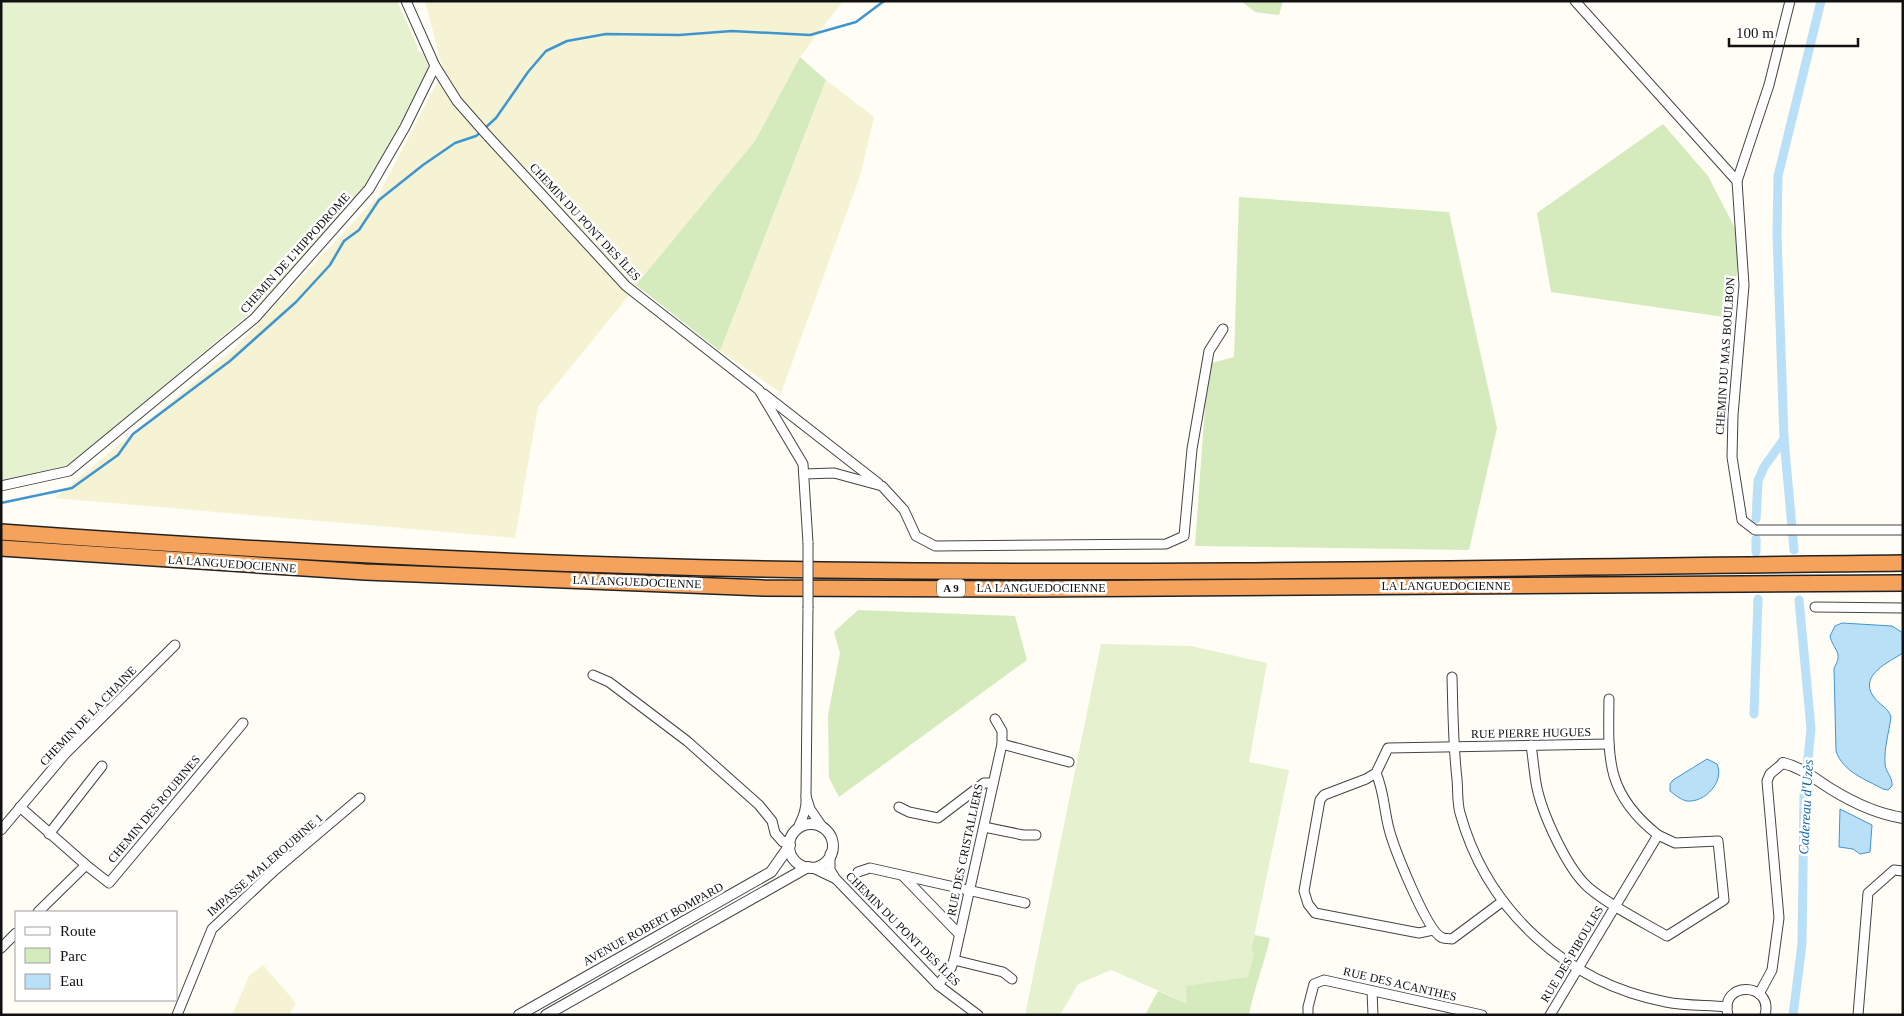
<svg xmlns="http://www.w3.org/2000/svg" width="1904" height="1016" viewBox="0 0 1904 1016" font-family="'Times New Roman',serif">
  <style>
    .farmland { fill: #f6f3d4 }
    .green { fill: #d5ebbd }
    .pitch { fill: #e6f2cf }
    .water { fill: #b9e0f7; stroke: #3f96cf }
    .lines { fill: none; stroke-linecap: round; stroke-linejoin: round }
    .stream { stroke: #3f96cf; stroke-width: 2.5 }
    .canal { stroke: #b9e0f7; stroke-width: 9 }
    .minor-casing { stroke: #444; stroke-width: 11 }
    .tertiary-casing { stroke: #444; stroke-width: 12 }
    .motorway-casing { stroke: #222; stroke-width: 18 }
    .minor { stroke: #fff; stroke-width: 9 }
    .tertiary { stroke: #fff; stroke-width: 10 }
    .motorway { stroke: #f5a25d; stroke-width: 15 }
    .minor-bridge-casing { stroke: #444; stroke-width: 11; stroke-linecap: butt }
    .minor-bridge { stroke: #fff; stroke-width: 9 }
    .labels { text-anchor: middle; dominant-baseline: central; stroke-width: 5; stroke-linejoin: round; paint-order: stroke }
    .shield { fill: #fff; stroke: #585858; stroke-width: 1 }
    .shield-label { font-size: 11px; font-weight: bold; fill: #111 }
    .street-label { font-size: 12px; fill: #111; stroke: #fff }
    .water-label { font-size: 14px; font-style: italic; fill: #1768a6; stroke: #fff }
  </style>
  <rect width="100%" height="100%" fill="#fffdf5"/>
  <g class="farmland">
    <polygon points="425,1 843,1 800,57 755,141 538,407 515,538 55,498 235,348 378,196 443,71"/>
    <polygon points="826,80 874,117 860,176 781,393 720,351"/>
    <polygon points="263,965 296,1003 289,1015 232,1015 249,976"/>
  </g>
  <g class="green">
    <polygon points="1241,1 1283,1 1279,15 1255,12"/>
    <polygon points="800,57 826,80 720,351 636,285 755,141"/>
    <polygon points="1663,124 1708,176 1741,240 1731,318 1551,292 1537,213"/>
    <polygon points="1239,197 1449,212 1497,428 1469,550 1195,546 1208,364 1234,357"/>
    <polygon points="858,610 1015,616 1027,660 839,797 829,778 828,715 840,653 834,632"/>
    <path d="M1254,935l16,3c-6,26 -16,50 -21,77h-104l13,-24 28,12 -1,-17 68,-33 -2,-1z"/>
  </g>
  <g class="pitch">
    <polygon points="1,1 397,1 418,48 417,50 423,54 430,71 388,152 368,185 366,184 321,240 258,306 100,440 62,469 1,482"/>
    <polygon points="1101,644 1191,646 1267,663 1249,762 1289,770 1251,951 1254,953 1248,977 1186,986 1187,1003 1111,970 1078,984 1060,1015 1025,1015"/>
  </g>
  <g class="water">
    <path d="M1842,623l50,3 11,7v20c-14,9 -44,22 -30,43 6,9 15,11 18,21 -2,15 -7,31 -6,46 0,9 8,14 7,23l-4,4 -5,-1c-18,-10 -40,-17 -47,-38l-2,-83c10,-16 -1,-18 -4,-32l5,-10z"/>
    <path d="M1707,759l10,5c8,17 -12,39 -30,37 -6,-1 -12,-6 -17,-10v-7l3,-4z"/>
    <polygon points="1840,809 1872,825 1870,852 1860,854 1853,849 1839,847"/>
  </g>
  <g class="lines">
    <g class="stream">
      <polyline points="485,128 496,118 528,72 546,51 567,41 606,34 679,35 732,31 810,35 856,22 884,1"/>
      <polyline points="1,503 72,488 118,455 133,434 230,361 296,302 330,265 344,241 359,230 379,200 423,165 455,143 476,136 481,132"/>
    </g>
    <g class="canal">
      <polyline points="1756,519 1758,481 1764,467 1784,439"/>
      <polyline points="1756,539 1756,552"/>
      <polyline points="1794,550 1784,439 1777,235 1778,176 1821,1"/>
      <polyline points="1754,714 1758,599"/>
      <polyline points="1793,1015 1802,944 1804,796 1811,729 1799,600"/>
    </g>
    <defs>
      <g id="minor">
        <polyline points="406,1 435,66 457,101 486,134 626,286 759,390 803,464 808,543"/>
        <polyline points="1575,1 1737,181 1744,285 1733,415 1732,457 1742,520 1755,530 1903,530"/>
        <polyline points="1737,181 1769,85 1790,1"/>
        <polyline points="764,394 878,483"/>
        <polyline points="804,474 834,473 882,486 904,510 916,536 935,546 1166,544 1184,536 1192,449 1209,351 1223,329"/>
        <polyline points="1,486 69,471 255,318 369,189 405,127 435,66"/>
        <polyline points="1815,607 1903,608"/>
        <polyline points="593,675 609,682 687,741 759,805 772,821 775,833 783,842 789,841"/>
        <path d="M1452,677c1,34 1,68 5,102 1,11 0,23 3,34 27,98 107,170 206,189 20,4 41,3 61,5"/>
        <path d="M1609,699c-1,61 -3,95 49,136"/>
        <polyline points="1002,744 1069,762"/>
        <path d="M1531,745c2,13 3,26 5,38 5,29 31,86 53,105 23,19 52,33 78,48l57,-36 -6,-59 -43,2 -17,-8c-36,60 -72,120 -108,180"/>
        <path d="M1376,773c8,18 8,37 13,56 5,19 37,100 52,108 2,2 7,1 11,2l51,-38"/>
        <polyline points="806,796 808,608"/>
        <polyline points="20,807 86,865"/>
        <polyline points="899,807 909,812 938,818 984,783 993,783"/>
        <polyline points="984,827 1023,835 1036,835"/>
        <path d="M798,828c5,-11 9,-19 8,-32l4,13 13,19"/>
        <polyline points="1,830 66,753 175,645"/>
        <polyline points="49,834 102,766"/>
        <polyline points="830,854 830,870 835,878 938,985 978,1015"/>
        <polyline points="811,867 834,878"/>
        <polyline points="858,872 870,868 1025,903"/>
        <polyline points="903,876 959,934"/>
        <polyline points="38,912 86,865 109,883 243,723"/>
        <polyline points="1433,930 1419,933 1315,913 1308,904 1304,891 1320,800 1324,795 1366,779 1376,773 1388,748 1609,744"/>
        <polyline points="1,948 16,933"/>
        <polyline points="954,960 1003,972 1012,979"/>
        <polyline points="938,985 951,968 954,960 1002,744 1002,731 995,719"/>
        <polyline points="1372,991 1373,1015"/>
        <polyline points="1759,994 1772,970 1779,918 1767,781 1770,774 1783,763"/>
        <polyline points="177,1015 212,929 275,870 360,798"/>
        <polyline points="1308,1015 1308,1007 1314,984 1324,980 1482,1015"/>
        <path d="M1728,1015c-9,-35 46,-33 37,0"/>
        <polyline points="1858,1015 1868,893 1894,870 1903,871"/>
      </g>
      <g id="tertiary">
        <path d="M1783,763c18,4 32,16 48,26 21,13 47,25 72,29"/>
        <circle cx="811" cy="846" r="22"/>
        <polyline points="519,1015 771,872 790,845"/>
        <polyline points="546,1015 808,867"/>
      </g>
      <g id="motorway">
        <path d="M1,532c274,20 547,34 821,38 360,5 721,-3 1081,-7"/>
        <polyline points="1,548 365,572 764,588 1030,589 1903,583"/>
      </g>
    </defs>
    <use href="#minor" class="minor-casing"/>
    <use href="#tertiary" class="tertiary-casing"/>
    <use href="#motorway" class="motorway-casing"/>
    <use href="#minor" class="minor"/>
    <use href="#tertiary" class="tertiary"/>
    <use href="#motorway" class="motorway"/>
    <defs>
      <polyline id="minor-bridge" points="808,608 808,543"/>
    </defs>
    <use href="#minor-bridge" class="minor-bridge-casing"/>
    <use href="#minor-bridge" class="minor-bridge"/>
  </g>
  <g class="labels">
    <rect class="shield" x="937" y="579.5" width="28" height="17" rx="4"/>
    <g class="shield-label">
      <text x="951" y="588">A 9</text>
    </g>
    <g class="street-label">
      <text transform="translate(585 222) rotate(47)">CHEMIN DU PONT DES ÎLES</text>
      <text transform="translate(295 253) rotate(-48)">CHEMIN DE L'HIPPODROME</text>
      <text transform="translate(1725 356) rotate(-86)">CHEMIN DU MAS BOULBON</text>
      <text transform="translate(232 564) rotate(4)">LA LANGUEDOCIENNE</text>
      <text transform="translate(637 582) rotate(2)">LA LANGUEDOCIENNE</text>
      <text x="1446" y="586">LA LANGUEDOCIENNE</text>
      <text x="1041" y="588">LA LANGUEDOCIENNE</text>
      <text transform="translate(88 716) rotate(-46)">CHEMIN DE LA CHAINE</text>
      <text transform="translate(1531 733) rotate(-1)">RUE PIERRE HUGUES</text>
      <text transform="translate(154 809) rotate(-50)">CHEMIN DES ROUBINES</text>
      <text transform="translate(965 850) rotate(-78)">RUE DES CRISTALLIERS</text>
      <text transform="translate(265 865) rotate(-41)">IMPASSE MALEROUBINE 1</text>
      <text transform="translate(653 924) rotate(-29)">AVENUE ROBERT BOMPARD</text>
      <text transform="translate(903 929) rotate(45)">CHEMIN DU PONT DES ÎLES</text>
      <text transform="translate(1572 954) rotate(-59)">RUE DES PIBOULES</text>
      <text transform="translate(1400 984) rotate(13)">RUE DES ACANTHES</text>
    </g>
    <g class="water-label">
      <text transform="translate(1806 807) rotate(-87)">Cadereau d'Uzès</text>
    </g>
  </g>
  <rect width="1904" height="1016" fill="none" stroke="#111111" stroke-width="5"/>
  <rect x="15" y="911" width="162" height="90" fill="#ffffff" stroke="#a0a0a0"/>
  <rect x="25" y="927" width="25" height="8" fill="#ffffff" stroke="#a0a0a0"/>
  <text x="60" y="936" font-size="15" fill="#111111">Route</text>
  <rect x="25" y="948" width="25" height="15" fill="#d5ebbd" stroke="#a0a0a0"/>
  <text x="60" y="961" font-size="15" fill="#111111">Parc</text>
  <rect x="25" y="974" width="25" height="15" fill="#b9e0f7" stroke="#a0a0a0"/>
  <text x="60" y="986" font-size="15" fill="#111111">Eau</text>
  <path d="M1729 38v8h129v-8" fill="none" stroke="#111111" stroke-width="2.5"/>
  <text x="1736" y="38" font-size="15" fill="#111111" stroke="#ffffff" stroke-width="4" paint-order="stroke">100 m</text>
</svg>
